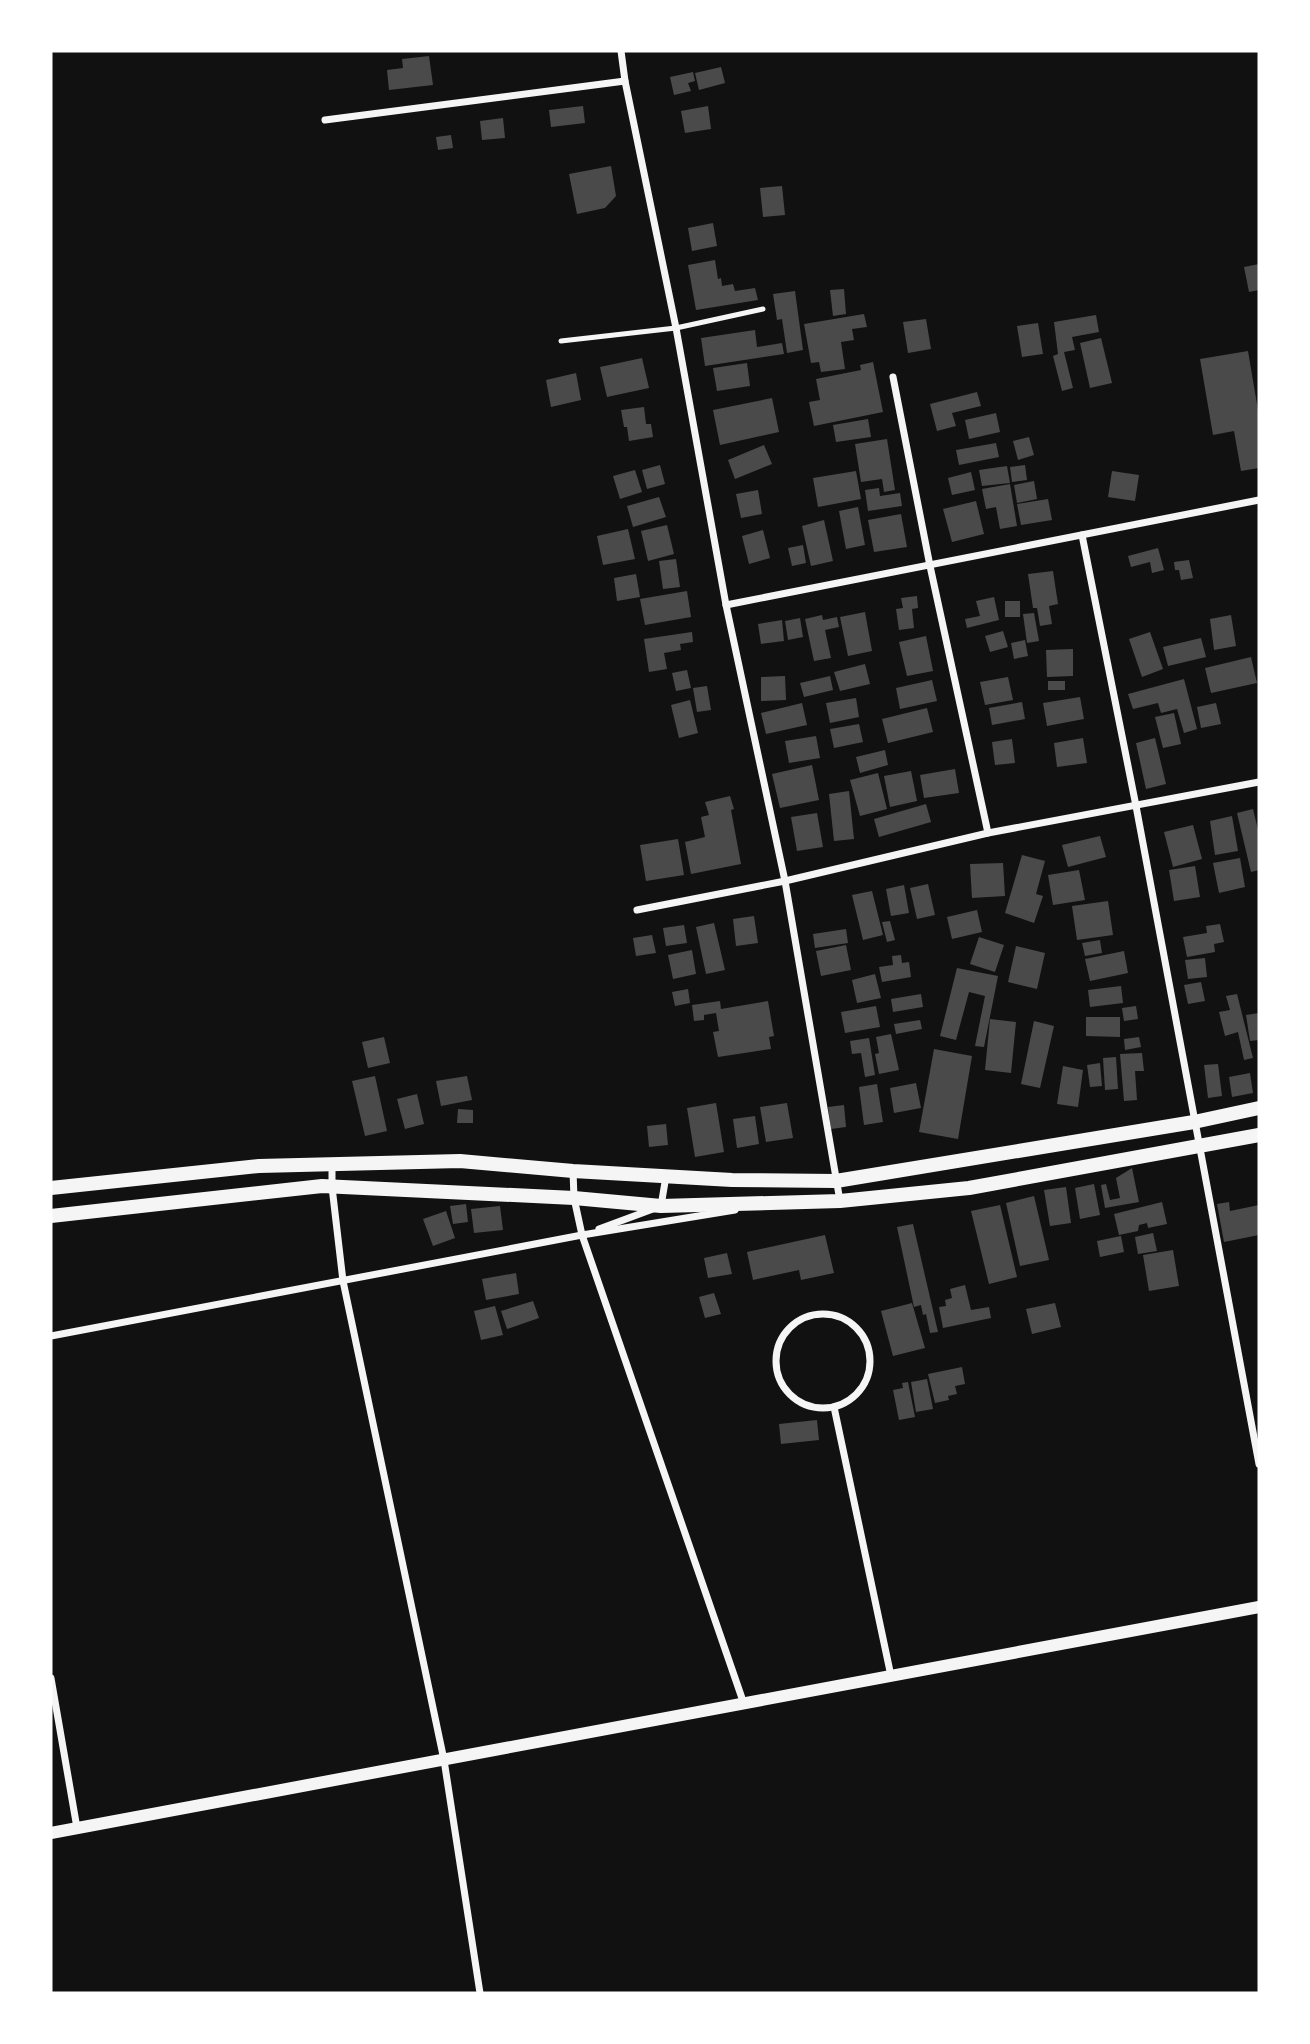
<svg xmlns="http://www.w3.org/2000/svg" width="1310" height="2044" viewBox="0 0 1310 2044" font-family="Ubuntu,sans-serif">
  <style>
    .building { fill: #4a4a4a }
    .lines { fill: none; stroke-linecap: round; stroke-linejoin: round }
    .service { stroke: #f5f5f5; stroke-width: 5 }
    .minor { stroke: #f5f5f5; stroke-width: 7 }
    .tertiary { stroke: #f5f5f5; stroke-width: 12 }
    .secondary { stroke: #f5f5f5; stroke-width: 14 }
  </style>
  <rect width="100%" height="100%" fill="#111"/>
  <g class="building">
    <polygon points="429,56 433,85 389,90 387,70 403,68 402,59"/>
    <polygon points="721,67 725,83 699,90 695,73"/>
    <polygon points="693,72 695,81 688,83 691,91 674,95 670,77"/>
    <polygon points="583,106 585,123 551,127 549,110"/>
    <polygon points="708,106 711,129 685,133 681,111"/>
    <polygon points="503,118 505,138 482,140 480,121"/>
    <polygon points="451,135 453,148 438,150 436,137"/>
    <polygon points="611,166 616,196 605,208 577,214 569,174"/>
    <polygon points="782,186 785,215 763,217 760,188"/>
    <polygon points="713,223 717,246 692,251 688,228"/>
    <polygon points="715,260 718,279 721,278 722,286 733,284 735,291 755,288 758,300 696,310 688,265"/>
    <polygon points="1259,264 1259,290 1249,292 1244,267"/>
    <polygon points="844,289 846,314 833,316 830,290"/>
    <polygon points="795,291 803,350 787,353 782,319 777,320 773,294"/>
    <polygon points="864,314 867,327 852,329 854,340 841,342 845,369 821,372 819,362 811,363 804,324"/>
    <polygon points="1096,315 1099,332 1072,337 1075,350 1064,352 1073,388 1062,391 1053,356 1058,354 1054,322"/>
    <polygon points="926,319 931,349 908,353 903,322"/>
    <polygon points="1038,323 1043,354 1022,357 1017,326"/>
    <polygon points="755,330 757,347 782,343 784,354 705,366 701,338"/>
    <polygon points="1101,338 1112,383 1090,388 1080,343"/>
    <polygon points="1248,351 1259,416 1259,468 1241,471 1234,431 1213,435 1200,359"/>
    <polygon points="642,358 649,388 607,397 600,367"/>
    <polygon points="873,362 883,412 814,426 809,402 820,400 816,379 861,370 860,365"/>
    <polygon points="747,363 750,386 717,391 713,368"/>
    <polygon points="576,373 581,400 551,407 546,380"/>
    <polygon points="977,392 981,406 952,413 956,426 937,431 930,404"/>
    <polygon points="772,398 779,432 720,445 713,410"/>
    <polygon points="644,407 646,424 651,424 653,437 629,441 627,427 624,427 621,410"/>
    <polygon points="996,413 1000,432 969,439 965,420"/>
    <polygon points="868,419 871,437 836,442 833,425"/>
    <polygon points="1029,437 1034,455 1018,460 1013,441"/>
    <polygon points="887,439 895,490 884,492 882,479 861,482 855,444"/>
    <polygon points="996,443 999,457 959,465 956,450"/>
    <polygon points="764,445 772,464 735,479 728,460"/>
    <polygon points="660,465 665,484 647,489 642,470"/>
    <polygon points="1025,465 1027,480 1012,482 1010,467"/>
    <polygon points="1007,466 1010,483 982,486 979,470"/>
    <polygon points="635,470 642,492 620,499 613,476"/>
    <polygon points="856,471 861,499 818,507 813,478"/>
    <polygon points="1112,471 1139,475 1135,501 1108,497"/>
    <polygon points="971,472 975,490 952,495 948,478"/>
    <polygon points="1034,481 1037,499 1017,503 1014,485"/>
    <polygon points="1010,484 1017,526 1000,529 996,507 986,509 982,489"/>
    <polygon points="879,488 880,496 900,493 902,506 868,511 865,490"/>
    <polygon points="758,490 762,514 741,518 736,494"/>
    <polygon points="659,497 666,517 633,527 627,506"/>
    <polygon points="1048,499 1052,520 1021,525 1017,504"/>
    <polygon points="976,501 984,534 952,542 943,509"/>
    <polygon points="858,507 865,545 846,549 839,511"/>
    <polygon points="901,514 907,547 874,552 868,520"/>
    <polygon points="824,520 833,561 811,566 802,526"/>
    <polygon points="667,525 674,554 648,561 641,531"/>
    <polygon points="628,529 635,559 603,565 597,536"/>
    <polygon points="763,530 770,558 749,564 742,536"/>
    <polygon points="803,545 806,563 792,566 788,548"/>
    <polygon points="1158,548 1164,570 1152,573 1150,562 1131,567 1128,556"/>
    <polygon points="676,559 680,587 663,589 659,561"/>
    <polygon points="1189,560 1193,578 1181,580 1179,570 1175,570 1174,562"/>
    <polygon points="1053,571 1058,604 1049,606 1052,624 1040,626 1037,608 1033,608 1028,574"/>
    <polygon points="636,574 640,597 617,601 614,578"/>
    <polygon points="687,591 691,617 645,625 640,599"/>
    <polygon points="917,596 918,608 912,609 914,628 899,630 896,609 903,608 901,598"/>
    <polygon points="994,597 999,620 967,628 965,619 980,616 976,601"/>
    <rect x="1005" y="601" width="15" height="16"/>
    <polygon points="865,612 872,651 848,656 840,617"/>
    <polygon points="1034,613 1039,641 1027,643 1023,614"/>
    <polygon points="822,615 823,620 837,617 839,627 825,630 831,658 814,661 805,619"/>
    <polygon points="1231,615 1236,646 1214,650 1210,619"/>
    <polygon points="800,618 803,637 788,640 785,621"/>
    <polygon points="782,620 784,641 761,644 758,624"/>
    <polygon points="1003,631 1008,647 990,652 985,636"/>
    <polygon points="692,632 693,642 680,644 681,650 664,653 667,669 649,672 644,639"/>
    <polygon points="1150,632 1163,669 1142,677 1129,639"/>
    <polygon points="926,636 933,671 907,676 899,642"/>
    <polygon points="1201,638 1206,657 1168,666 1163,647"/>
    <polygon points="1025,640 1028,656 1014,659 1011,643"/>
    <polygon points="1073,649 1073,676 1047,677 1046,650"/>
    <polygon points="1251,657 1257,683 1211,693 1205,668"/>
    <polygon points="865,664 870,684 840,691 834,672"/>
    <polygon points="687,670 691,688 676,691 672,673"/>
    <polygon points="785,676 786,700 761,701 761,677"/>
    <polygon points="830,676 833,690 804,697 800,683"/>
    <polygon points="1008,677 1013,700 985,705 980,682"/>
    <polygon points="1184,679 1197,729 1184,733 1177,709 1161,713 1158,703 1133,709 1128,694"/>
    <polygon points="932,680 937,701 900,709 896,688"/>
    <rect x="1048" y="681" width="17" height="9"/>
    <polygon points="707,686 711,710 697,712 693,688"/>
    <polygon points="1080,697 1084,719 1047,726 1043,703"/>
    <polygon points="856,698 859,717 830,723 826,703"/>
    <polygon points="690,700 698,733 679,738 671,705"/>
    <polygon points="1022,702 1025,719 992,725 989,708"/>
    <polygon points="802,703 807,725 766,734 761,713"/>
    <polygon points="1216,703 1221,724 1201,728 1197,707"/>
    <polygon points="927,708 933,732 888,743 882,719"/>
    <polygon points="1174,713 1181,744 1163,748 1155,717"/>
    <polygon points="859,724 863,742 834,748 830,729"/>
    <polygon points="816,736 820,758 789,763 785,741"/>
    <polygon points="1083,738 1087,763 1057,767 1054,743"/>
    <polygon points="1155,738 1166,784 1146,789 1136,743"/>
    <polygon points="1012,739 1015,763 995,765 992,742"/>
    <polygon points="885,750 888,765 860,773 856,757"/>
    <polygon points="812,765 819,800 780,808 772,774"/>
    <polygon points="955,769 959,793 924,798 920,775"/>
    <polygon points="911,771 917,801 890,807 884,776"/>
    <polygon points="878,773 887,809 860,816 850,780"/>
    <polygon points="849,791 854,839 834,841 829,794"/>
    <polygon points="730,796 734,809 731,810 741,864 691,874 685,842 705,837 701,817 709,815 705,802"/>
    <polygon points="926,804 931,822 879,837 874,819"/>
    <polygon points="1253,809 1259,834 1259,870 1251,872 1237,813"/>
    <polygon points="817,813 823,847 797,851 791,817"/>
    <polygon points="1232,816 1238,851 1215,855 1210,821"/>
    <polygon points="1193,825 1202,859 1173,867 1164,832"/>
    <polygon points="1100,836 1106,857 1068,867 1062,845"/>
    <polygon points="678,839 684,875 646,881 640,845"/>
    <polygon points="1022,855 1045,861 1036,894 1043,896 1034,923 1005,913"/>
    <polygon points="1240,858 1245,887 1219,893 1213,863"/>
    <polygon points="1003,863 1005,896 972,898 970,864"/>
    <polygon points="1195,866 1200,897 1174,901 1169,870"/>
    <polygon points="1079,870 1085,900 1053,905 1048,875"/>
    <polygon points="928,884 935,915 917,919 910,888"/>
    <polygon points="904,885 909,913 891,916 886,889"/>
    <polygon points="872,891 883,935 863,940 852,895"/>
    <polygon points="1108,901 1113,935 1077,940 1072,906"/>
    <polygon points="977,910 982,932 952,939 947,917"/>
    <polygon points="754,916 758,943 736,946 733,919"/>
    <polygon points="890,921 895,940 887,942 882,922"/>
    <polygon points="714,923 725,970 706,974 696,927"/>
    <polygon points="1220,924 1224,942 1214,944 1215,952 1187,957 1183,937 1207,933 1206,926"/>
    <polygon points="684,925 687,943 666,946 663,928"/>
    <polygon points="846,929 848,943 815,948 813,934"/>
    <polygon points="652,935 656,953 636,956 633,938"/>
    <polygon points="979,937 1004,945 995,972 970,964"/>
    <polygon points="1100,940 1102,953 1085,956 1082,943"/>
    <polygon points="846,945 851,970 821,976 816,951"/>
    <polygon points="1016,946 1045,953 1037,989 1008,982"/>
    <polygon points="692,950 696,974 673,979 668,955"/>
    <polygon points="1124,951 1128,973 1090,981 1085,959"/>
    <polygon points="901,955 902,963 909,962 911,977 882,982 879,967 893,965 892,956"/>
    <polygon points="1205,958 1207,977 1188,979 1185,960"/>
    <polygon points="957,968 998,976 984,1047 975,1046 985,996 969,992 956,1040 940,1036"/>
    <polygon points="875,974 881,998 857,1003 852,980"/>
    <polygon points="1201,982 1205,1001 1188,1004 1184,985"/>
    <polygon points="1121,986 1123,1003 1090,1007 1088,990"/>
    <polygon points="688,989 690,1003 675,1006 672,992"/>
    <polygon points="921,994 923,1007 893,1012 891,999"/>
    <polygon points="1237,994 1253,1058 1244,1060 1238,1032 1225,1036 1219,1012 1230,1010 1226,996"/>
    <polygon points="720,1001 721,1009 768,1001 774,1036 769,1037 771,1049 718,1057 713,1032 719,1031 716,1013 704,1015 704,1020 694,1021 692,1005"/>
    <polygon points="876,1006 880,1027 845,1033 841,1012"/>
    <polygon points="1136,1006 1138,1019 1124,1021 1122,1008"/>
    <polygon points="1259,1013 1259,1040 1250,1041 1246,1015"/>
    <polygon points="1086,1017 1120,1017 1120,1037 1086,1036"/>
    <polygon points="990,1019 1016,1022 1011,1073 985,1070"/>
    <polygon points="920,1020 922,1029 896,1034 894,1024"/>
    <polygon points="1034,1021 1054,1026 1040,1088 1021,1084"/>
    <polygon points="891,1034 899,1070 879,1074 875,1054 879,1053 876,1037"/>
    <polygon points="384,1037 390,1063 368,1068 362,1042"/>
    <polygon points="1139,1037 1141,1047 1125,1050 1124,1039"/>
    <polygon points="869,1038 875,1075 865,1077 861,1053 852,1054 850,1041"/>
    <polygon points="934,1049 972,1056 958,1139 919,1132"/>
    <polygon points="1142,1053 1144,1071 1135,1071 1137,1100 1124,1101 1120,1054"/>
    <polygon points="1116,1057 1118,1089 1105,1090 1103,1058"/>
    <polygon points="1100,1063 1102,1086 1090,1087 1087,1065"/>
    <polygon points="1218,1064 1222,1096 1208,1098 1204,1065"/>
    <polygon points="1063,1066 1083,1070 1078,1107 1057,1104"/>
    <polygon points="1250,1073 1253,1093 1232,1097 1229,1077"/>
    <polygon points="375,1076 387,1131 365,1136 352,1081"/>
    <polygon points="467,1076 472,1100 441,1106 436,1081"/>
    <polygon points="916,1083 921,1108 894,1113 890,1088"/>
    <polygon points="877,1084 883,1122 864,1125 859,1087"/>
    <polygon points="417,1094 424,1124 405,1129 397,1099"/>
    <polygon points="716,1103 724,1152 695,1157 687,1108"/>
    <polygon points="787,1103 793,1138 766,1142 760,1107"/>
    <polygon points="844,1105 846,1127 831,1129 828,1107"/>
    <polygon points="458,1109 473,1110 473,1123 457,1123"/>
    <polygon points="755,1116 759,1144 737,1148 733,1119"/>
    <polygon points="666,1124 668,1145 649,1147 647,1126"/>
    <polygon points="1132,1168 1139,1202 1105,1208 1101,1185 1106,1184 1110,1200 1120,1198 1116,1178"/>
    <polygon points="1094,1184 1100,1215 1080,1219 1075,1188"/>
    <polygon points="1066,1187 1071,1223 1050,1226 1044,1190"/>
    <polygon points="1034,1196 1049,1260 1020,1266 1006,1203"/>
    <polygon points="1162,1202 1167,1224 1148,1228 1147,1223 1139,1225 1138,1231 1119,1235 1114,1214"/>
    <polygon points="1229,1202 1230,1211 1259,1205 1259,1235 1224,1242 1217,1204"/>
    <polygon points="466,1204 468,1222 453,1224 450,1206"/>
    <polygon points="1000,1205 1017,1277 989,1284 971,1211"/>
    <polygon points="500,1206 503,1230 474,1233 471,1209"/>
    <polygon points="446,1211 455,1238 433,1246 423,1219"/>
    <polygon points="913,1224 938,1332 930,1333 926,1314 923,1315 921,1305 914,1307 897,1227"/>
    <polygon points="1153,1233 1157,1251 1138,1254 1135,1237"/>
    <polygon points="825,1235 834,1273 801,1280 799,1270 753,1280 747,1252"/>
    <polygon points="1121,1236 1124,1252 1100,1257 1097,1241"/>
    <polygon points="1173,1250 1179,1286 1149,1291 1143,1255"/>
    <polygon points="727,1253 732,1274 708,1278 704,1258"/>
    <polygon points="516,1273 519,1294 486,1300 482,1279"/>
    <polygon points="965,1285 971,1310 989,1307 991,1318 943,1328 939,1307 946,1306 945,1300 952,1298 950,1289"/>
    <polygon points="714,1293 721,1314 705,1318 699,1297"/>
    <polygon points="533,1301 539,1318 507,1329 501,1311"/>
    <polygon points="912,1303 925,1348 893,1356 881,1311"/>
    <polygon points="1055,1303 1061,1327 1032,1334 1026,1309"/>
    <polygon points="495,1306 503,1335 481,1340 474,1311"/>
    <polygon points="962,1367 965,1384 955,1386 957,1394 948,1396 949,1400 935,1403 928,1374"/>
    <polygon points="927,1379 933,1409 916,1412 911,1382"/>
    <polygon points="908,1382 915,1417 899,1420 893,1390 903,1388 902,1383"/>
    <polygon points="817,1420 819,1440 781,1444 779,1424"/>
  </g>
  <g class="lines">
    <polyline class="service" points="561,341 676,328 763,309"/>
    <g class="minor">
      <polyline points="621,51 625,81 676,328 726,605 785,881 840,1201"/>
      <polyline points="325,120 625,81"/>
      <polyline points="893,377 930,566 988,833"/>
      <polyline points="1082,535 1136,806 1259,1464"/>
      <polyline points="726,605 1259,500"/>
      <polyline points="637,910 785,881 988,833 1259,782"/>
      <polyline points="332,1164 332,1187 343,1281 444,1760 480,1993"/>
      <polyline points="573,1171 574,1198 582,1235 744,1704"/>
      <polyline points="599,1229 661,1206 666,1176"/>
      <circle cx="823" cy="1361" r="47"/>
      <polyline points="51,1336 582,1235 735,1210"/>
      <polyline points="834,1407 891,1676"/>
      <polyline points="51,1678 77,1828"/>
    </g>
    <polyline class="tertiary" points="51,1833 1259,1607"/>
    <g class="secondary">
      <polyline points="51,1188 259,1166 460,1161 573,1171 732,1180 836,1181 1194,1122 1259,1108"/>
      <polyline points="51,1216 322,1186 574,1198 661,1206 840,1201 969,1188 1259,1135"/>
    </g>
  </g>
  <rect width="1310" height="2044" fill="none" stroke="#ffffff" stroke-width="105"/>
</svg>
